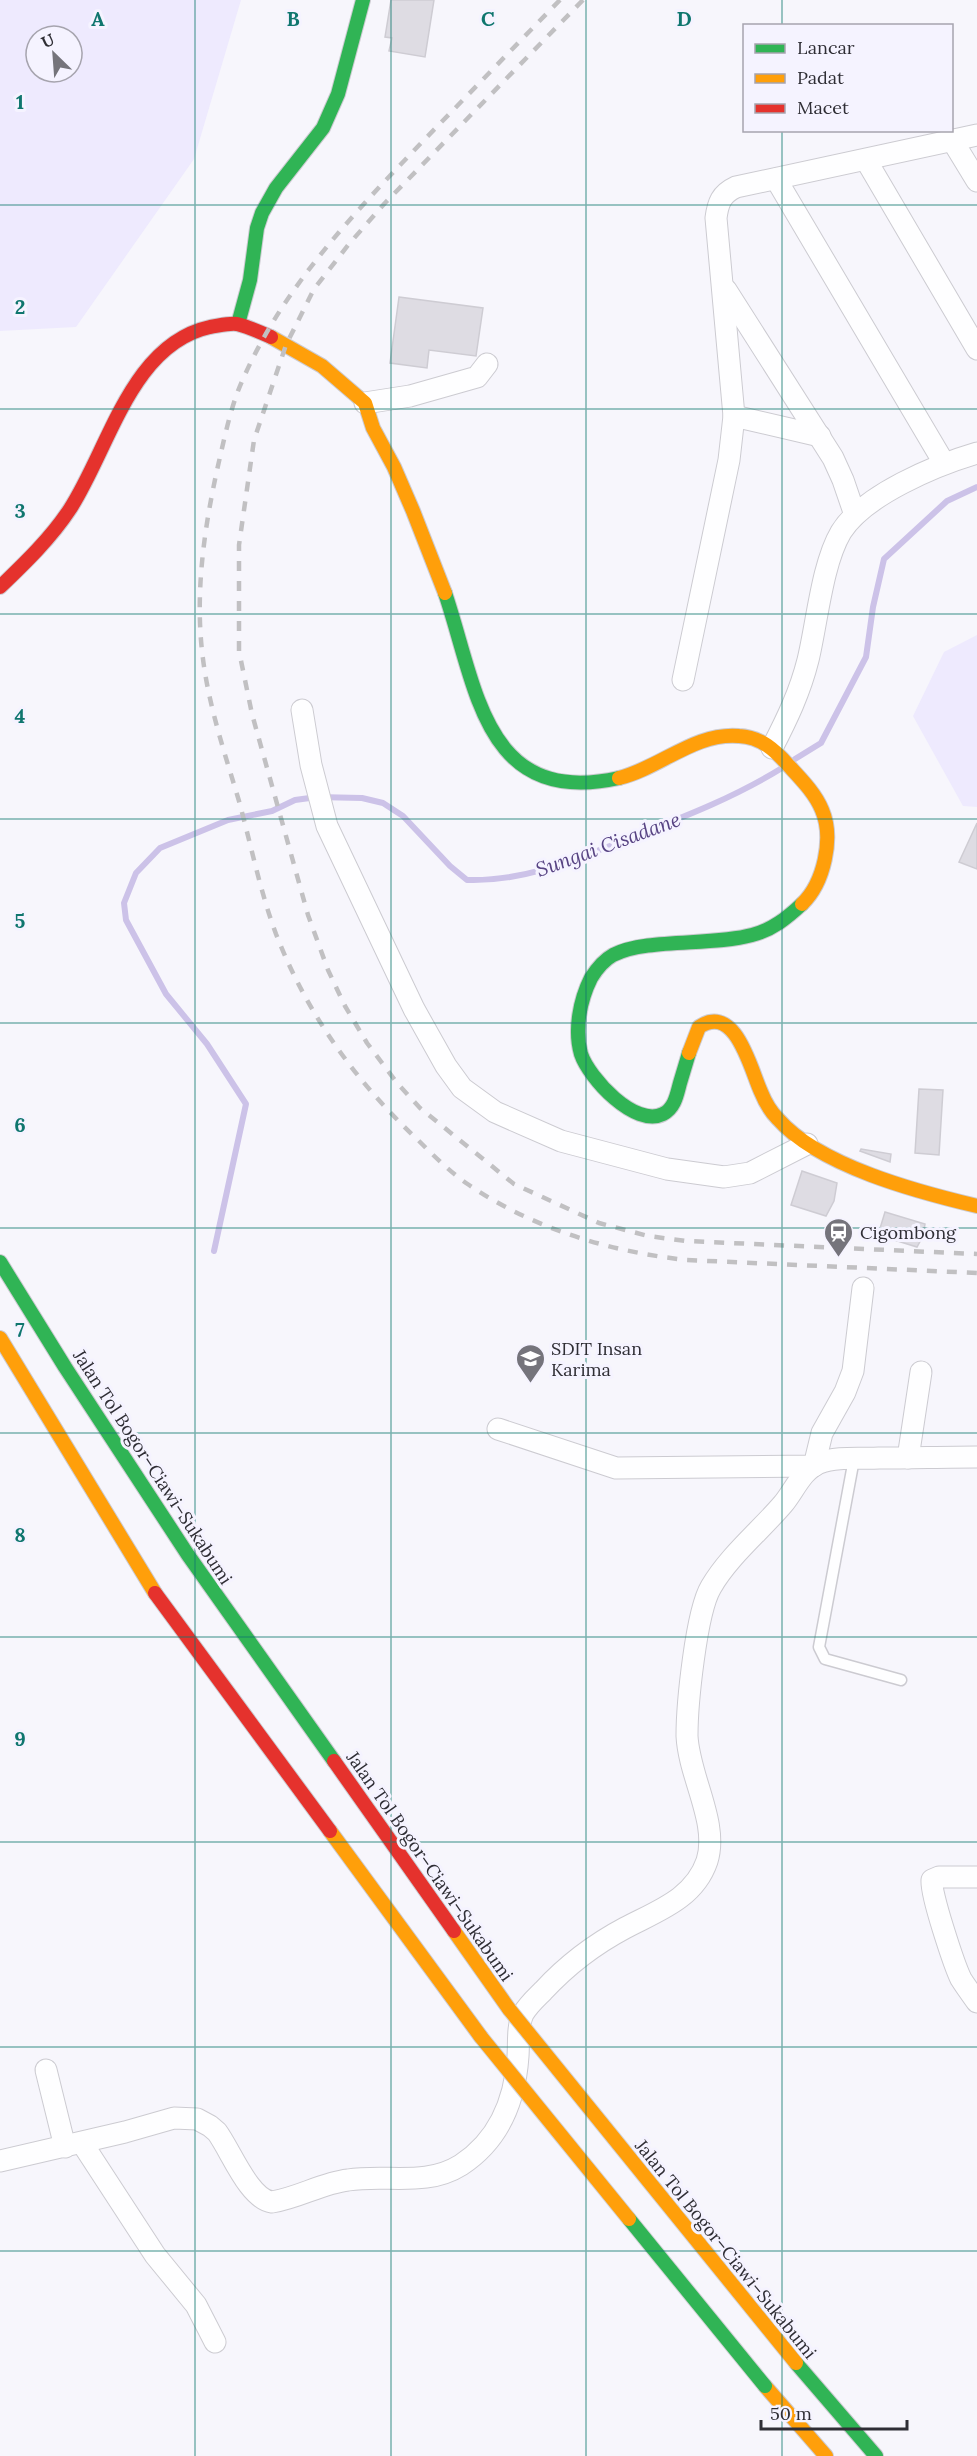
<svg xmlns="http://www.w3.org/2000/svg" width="977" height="2456" viewBox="0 0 977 2456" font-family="Lora,serif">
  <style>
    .green { fill: #eeeafe; fill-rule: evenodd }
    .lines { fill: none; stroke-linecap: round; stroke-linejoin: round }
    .stream { stroke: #ccc2e8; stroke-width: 6 }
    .building { fill: #dedce3; stroke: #ceccd3; stroke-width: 1.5 }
    .lane-casing { stroke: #cccbd1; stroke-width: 13 }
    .street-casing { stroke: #cccbd1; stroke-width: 23 }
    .fast-casing { stroke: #cccbd1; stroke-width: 16 }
    .slow-casing { stroke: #cccbd1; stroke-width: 16 }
    .jam-casing { stroke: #cccbd1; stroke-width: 16 }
    .lane { stroke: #fefeff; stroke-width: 10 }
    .street { stroke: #fefeff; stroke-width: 21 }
    .fast { stroke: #30b455; stroke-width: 14 }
    .slow { stroke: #ff9f0a; stroke-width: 14 }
    .jam { stroke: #e5322d; stroke-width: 14 }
    .rail { stroke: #c1c0c2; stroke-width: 4.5; stroke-dasharray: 10 10; stroke-linecap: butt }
    .fast-bridge-casing { stroke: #d2d2d6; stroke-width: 16; stroke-linecap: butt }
    .slow-bridge-casing { stroke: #d2d2d6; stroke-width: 16; stroke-linecap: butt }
    .fast-bridge { stroke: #30b455; stroke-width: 14 }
    .slow-bridge { stroke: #ff9f0a; stroke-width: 14 }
    .grid { fill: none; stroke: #0f766e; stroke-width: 1.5; stroke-opacity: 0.55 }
    .labels { text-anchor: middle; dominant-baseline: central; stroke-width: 6; stroke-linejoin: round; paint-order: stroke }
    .poi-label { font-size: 18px; fill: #2f2e35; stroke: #f5f3ff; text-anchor: start }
    .street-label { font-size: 18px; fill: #2f2e35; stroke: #f5f3ff }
    .water-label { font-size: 20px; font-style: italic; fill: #574383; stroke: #f5f3ff }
    .grid-label { font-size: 20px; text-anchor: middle; font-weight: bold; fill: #0f766e; stroke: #f5f3ff; stroke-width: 6; stroke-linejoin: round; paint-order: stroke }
  </style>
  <rect width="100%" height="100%" fill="#f7f6fc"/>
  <g class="green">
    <path d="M0,0h241l-47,159 -118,168 -76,4zM36,36h36v36h-36z"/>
    <polygon points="977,635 977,807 963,806 913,716 944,652"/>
  </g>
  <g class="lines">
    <g class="stream">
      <polyline points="795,759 821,743 866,657 873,607 884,559 947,501 977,487"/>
      <path d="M214,1251l32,-147 -39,-60 -41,-50 -40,-74 -2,-17 12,-30 24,-25 68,-28 44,-9 23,-11 22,-3 45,1 21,5 20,13 47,50 17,14c60,2 114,-23 168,-44 51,-20 100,-39 147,-68"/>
    </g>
  </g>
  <g class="building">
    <polygon points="391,0 434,0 425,57 389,51 392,38 385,37"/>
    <polygon points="399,297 483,308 476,356 429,350 427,368 390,363"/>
    <polygon points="977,823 977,869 959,862"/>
    <polygon points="919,1089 943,1090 939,1155 915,1153"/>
    <polygon points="861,1149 891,1154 890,1162 860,1151"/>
    <polygon points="802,1171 837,1183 834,1201 826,1216 791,1205"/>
    <polygon points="885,1212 925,1224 923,1236 917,1247 878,1235"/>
  </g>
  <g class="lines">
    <defs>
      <polyline id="lane" points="854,1459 819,1647 825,1659 901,1680"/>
      <g id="street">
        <polyline points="952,140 977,181"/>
        <polyline points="866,160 977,349"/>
        <polyline points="776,179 944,463"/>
        <polyline points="726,290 833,458 843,480 855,515"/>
        <polyline points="365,403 410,396 477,377 487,364"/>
        <polyline points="734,416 820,436"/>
        <path d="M683,680l46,-220 5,-44 -18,-198c2,-15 5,-24 20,-31l241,-52"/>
        <polyline points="302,710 311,765 327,826 414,1009 446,1066 462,1088 495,1112 561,1141 667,1169 724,1177 750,1173 807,1144"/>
        <path d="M772,748c15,-29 28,-56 36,-88 9,-37 14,-96 33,-128 23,-37 95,-67 136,-79"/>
        <polyline points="498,1429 616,1468 814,1466 822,1433 845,1392 853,1371 863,1288"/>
        <polyline points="908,1458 921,1372"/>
        <path d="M977,1877h-38l-7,3c-3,10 23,87 29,99 5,8 11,16 16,23"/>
        <polyline points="46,2070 65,2147"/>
        <polyline points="82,2143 155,2255 196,2305 215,2342"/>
        <path d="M0,2161l125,-29 49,-14 23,1 13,7 7,6c14,19 32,67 55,70 26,-4 50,-19 76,-22 39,-6 78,7 113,-15 38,-25 54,-64 57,-109 1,-13 -1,-29 5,-42 5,-9 13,-16 20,-23 24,-26 50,-46 82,-63 32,-17 69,-29 82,-67 12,-38 -18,-84 -20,-125 0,-31 9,-124 24,-149 18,-31 49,-56 72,-83 11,-13 19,-34 36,-41 18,-7 41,-4 60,-5 33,0 65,-1 98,-1"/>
      </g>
      <g id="fast">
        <polyline points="238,324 250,280 257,228 262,213 276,188 323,128 338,94 363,0"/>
        <path d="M445,593c32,94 39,215 174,185"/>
        <path d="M689,1053c-3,10 -6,20 -9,30 -3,11 -5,25 -17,31 -28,14 -74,-36 -82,-60 -7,-24 -1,-54 10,-76 5,-8 13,-18 22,-23 33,-17 99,-9 139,-20 20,-5 35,-17 50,-31"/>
        <polyline points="0,1262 65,1367 188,1555 334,1761"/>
        <polyline points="796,2363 876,2456"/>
      </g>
      <g id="slow">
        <polyline points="271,337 322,366 365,403 373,428 394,467 413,511 445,593"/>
        <path d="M619,778c41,-10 76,-46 120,-42 22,1 36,14 50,30 12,13 26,27 33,44 12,28 2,73 -20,94"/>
        <path d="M689,1053l10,-26c37,-25 52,44 62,65 4,10 9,19 17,27 41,47 140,73 199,87"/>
        <polyline points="0,1338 155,1593"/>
        <polyline points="330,1831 481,2037"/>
        <polyline points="454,1931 509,2009"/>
        <polyline points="765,2386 826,2456"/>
      </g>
      <g id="jam">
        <path d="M0,587c25,-24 51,-49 70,-78 39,-60 61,-165 140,-182 8,-1 18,-4 27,-3 12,3 23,8 34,13"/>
        <polyline points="155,1593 330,1831"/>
        <polyline points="334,1761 454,1931"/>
      </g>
    </defs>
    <use href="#lane" class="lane-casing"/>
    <use href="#street" class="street-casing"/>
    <use href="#fast" class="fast-casing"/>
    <use href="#slow" class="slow-casing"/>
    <use href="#jam" class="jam-casing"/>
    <use href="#lane" class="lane"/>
    <use href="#street" class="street"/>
    <use href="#fast" class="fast"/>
    <use href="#slow" class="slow"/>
    <use href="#jam" class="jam"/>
    <g class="rail">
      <path d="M560,0c-46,47 -91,94 -136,140 -70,73 -140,146 -181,239 -11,24 -17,52 -23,78 -15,65 -26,135 -17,202 6,48 22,95 36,142 12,44 21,90 37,133 31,80 80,148 142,206 15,15 31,31 48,43 65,45 144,69 221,77l290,13"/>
      <polyline points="583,0 385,203 349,244 314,289 286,345 254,440 239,545 239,651 252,714 308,915 328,970 345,1006 367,1043 397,1083 420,1108 514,1184 599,1223 648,1236 686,1241 977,1254"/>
    </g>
    <defs>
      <polyline id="fast-bridge" points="629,2219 765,2386"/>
      <g id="slow-bridge">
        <polyline points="509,2009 796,2363"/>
        <polyline points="481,2037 629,2219"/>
      </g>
    </defs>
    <use href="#fast-bridge" class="fast-bridge-casing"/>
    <use href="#slow-bridge" class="slow-bridge-casing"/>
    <use href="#fast-bridge" class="fast-bridge"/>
    <use href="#slow-bridge" class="slow-bridge"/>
  </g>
  <path class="grid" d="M195,0v2456M391,0v2456M586,0v2456M782,0v26M782,130v2326M0,205h977M0,409h977M0,614h977M0,819h977M0,1023h977M0,1228h977M0,1433h977M0,1637h977M0,1842h977M0,2047h977M0,2251h977"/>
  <defs>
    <symbol id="station-pin" viewBox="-11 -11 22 30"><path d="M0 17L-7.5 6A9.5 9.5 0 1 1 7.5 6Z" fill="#75747b" stroke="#f5f3ff"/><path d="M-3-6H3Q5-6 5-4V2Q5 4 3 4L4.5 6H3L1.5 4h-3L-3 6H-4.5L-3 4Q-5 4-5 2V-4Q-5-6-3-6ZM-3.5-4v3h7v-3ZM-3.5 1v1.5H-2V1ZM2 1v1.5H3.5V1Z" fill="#fff"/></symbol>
    <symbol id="school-pin" viewBox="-11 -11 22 30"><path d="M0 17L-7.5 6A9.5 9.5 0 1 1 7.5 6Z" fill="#75747b" stroke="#f5f3ff"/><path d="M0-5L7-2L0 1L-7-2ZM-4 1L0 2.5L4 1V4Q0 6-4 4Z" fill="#fff"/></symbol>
  </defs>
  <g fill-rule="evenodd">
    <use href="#station-pin" x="822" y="1216" width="33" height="45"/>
    <use href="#school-pin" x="514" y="1342" width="33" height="45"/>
  </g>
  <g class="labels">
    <g class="poi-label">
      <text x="860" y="1232">Cigombong</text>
      <text x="551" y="1348">SDIT Insan<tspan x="551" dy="21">Karima</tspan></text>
    </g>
    <g class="street-label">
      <text transform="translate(153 1467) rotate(57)">Jalan Tol Bogor–Ciawi–Sukabumi</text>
      <text transform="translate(430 1866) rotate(55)">Jalan Tol Bogor–Ciawi–Sukabumi</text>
      <text transform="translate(726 2249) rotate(51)">Jalan Tol Bogor–Ciawi–Sukabumi</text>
    </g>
    <g class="water-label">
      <text transform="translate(608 844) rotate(-20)">Sungai Cisadane</text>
    </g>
  </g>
  <g class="grid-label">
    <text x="98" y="26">A</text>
    <text x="293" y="26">B</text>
    <text x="488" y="26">C</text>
    <text x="684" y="26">D</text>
    <text x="20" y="109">1</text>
    <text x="20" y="314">2</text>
    <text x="20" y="518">3</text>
    <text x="20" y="723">4</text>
    <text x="20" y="928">5</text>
    <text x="20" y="1132">6</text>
    <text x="20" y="1337">7</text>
    <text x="20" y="1542">8</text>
    <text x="20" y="1746">9</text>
  </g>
  <rect x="743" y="24" width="210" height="108" fill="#f5f3ff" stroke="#a6a4ae" stroke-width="1.5"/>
  <rect x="755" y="44" width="30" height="9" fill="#30b455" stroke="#a6a4ae" stroke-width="1.5"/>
  <text x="797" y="54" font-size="18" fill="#2f2e35">Lancar</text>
  <rect x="755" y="74" width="30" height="9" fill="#ff9f0a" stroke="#a6a4ae" stroke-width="1.5"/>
  <text x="797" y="84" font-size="18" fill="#2f2e35">Padat</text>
  <rect x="755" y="104" width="30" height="9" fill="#e5322d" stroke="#a6a4ae" stroke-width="1.5"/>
  <text x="797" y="114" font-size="18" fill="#2f2e35">Macet</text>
  <g transform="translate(54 54) rotate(335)"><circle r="28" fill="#f5f3ff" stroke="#a6a4ae" stroke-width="1.5"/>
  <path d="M0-4.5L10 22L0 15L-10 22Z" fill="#75747b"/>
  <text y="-9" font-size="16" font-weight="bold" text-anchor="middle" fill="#2f2e35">U</text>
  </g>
  <path d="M761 2420v9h146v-9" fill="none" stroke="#2f2e35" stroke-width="3"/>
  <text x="770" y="2420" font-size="18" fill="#2f2e35" stroke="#f5f3ff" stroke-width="4.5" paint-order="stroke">50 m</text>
</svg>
